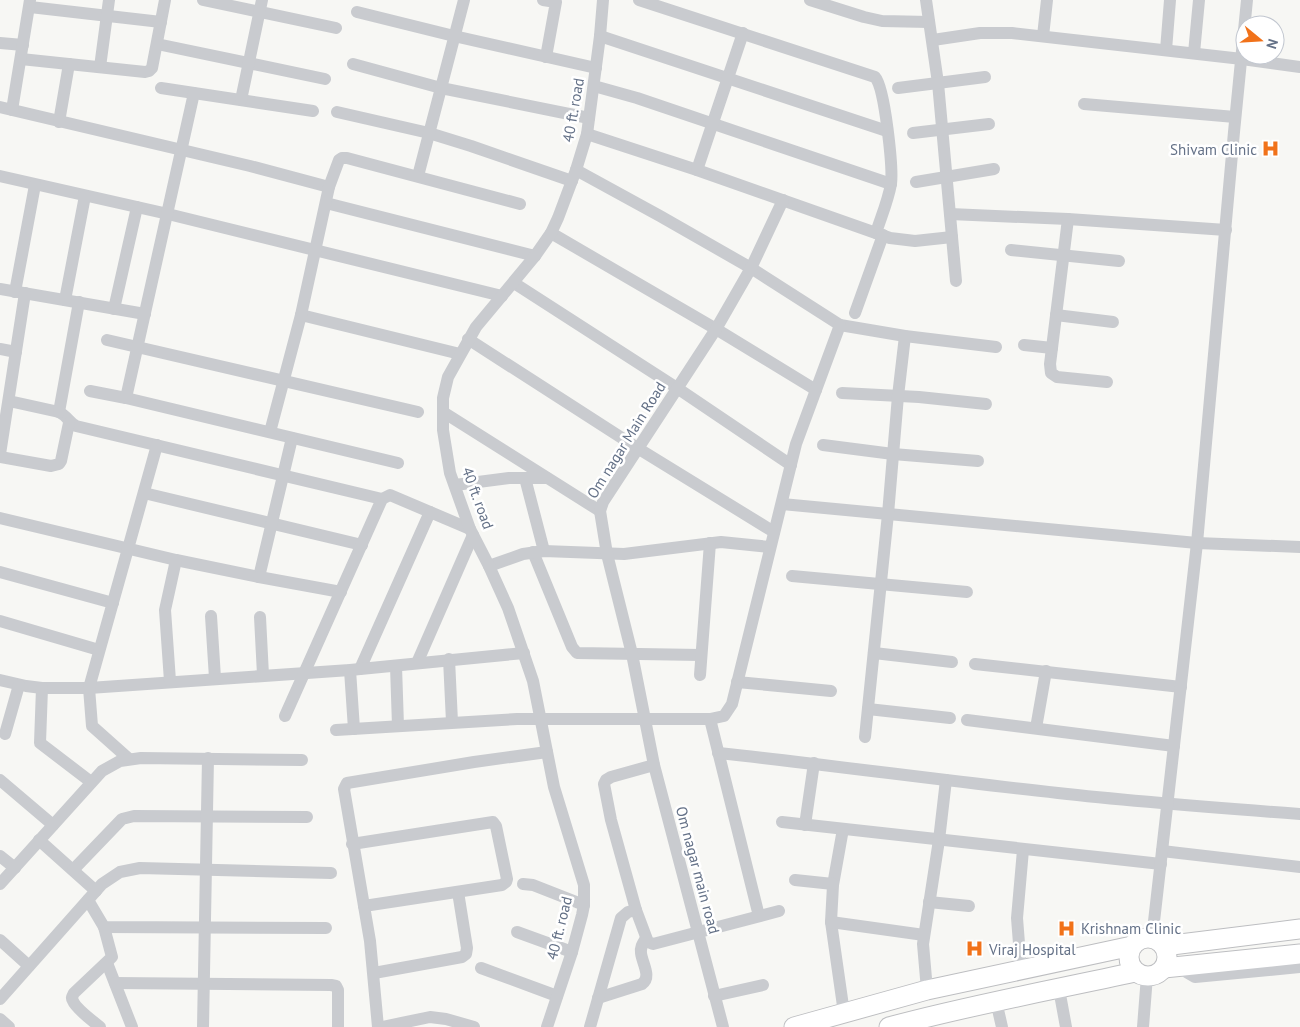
<svg xmlns="http://www.w3.org/2000/svg" width="1300" height="1027" viewBox="0 0 1300 1027" font-family="'PT Sans',sans-serif">
  <style>
    .lines { fill: none; stroke-linecap: round; stroke-linejoin: round }
    .highway-casing { stroke: #bdbec1; stroke-width: 21 }
    .minor { stroke: #c9cbcf; stroke-width: 12 }
    .highway { stroke: #fff; stroke-width: 19 }
    .labels { text-anchor: middle; dominant-baseline: central; stroke-width: 5; stroke-linejoin: round; paint-order: stroke }
    .street-label { font-size: 15px; fill: #647187; stroke: #fff }
    .poi-label { font-size: 15px; fill: #647187; stroke: #fff; text-anchor: start }
  </style>
  <rect width="100%" height="100%" fill="#f7f7f4"/>
  <g class="lines">
    <defs>
      <g id="highway">
        <circle cx="1148" cy="957" r="19"/>
        <polyline points="1164,946 1300,929"/>
        <polyline points="1164,968 1300,954"/>
        <polyline points="794,1027 927,990 1132,946"/>
        <path d="M889,1027c81,-22 164,-37 246,-55"/>
      </g>
    </defs>
    <use href="#highway" class="highway-casing"/>
    <g class="minor">
      <polyline points="203,0 336,28"/>
      <polyline points="543,0 556,2 546,57"/>
      <path d="M639,0l236,77c10,11 18,91 16,107 -3,17 -10,33 -15,49"/>
      <polyline points="810,0 864,17 882,21 929,22"/>
      <polyline points="926,0 938,83 956,281"/>
      <polyline points="30,7 161,22"/>
      <polyline points="357,12 454,36 596,68"/>
      <polyline points="600,36 887,131"/>
      <polyline points="1043,36 1047,0"/>
      <polyline points="933,40 980,33 1012,33 1242,59 1300,67"/>
      <polyline points="0,43 23,45"/>
      <polyline points="157,44 325,79"/>
      <polyline points="1166,50 1170,0"/>
      <polyline points="1194,53 1199,0"/>
      <polyline points="21,59 145,72 149,71 152,68 165,0"/>
      <polyline points="353,64 441,88 589,118"/>
      <polyline points="100,67 109,0"/>
      <polyline points="594,86 637,98 891,184"/>
      <polyline points="161,88 313,111"/>
      <polyline points="898,88 985,77"/>
      <polyline points="241,100 262,0"/>
      <polyline points="1084,104 1235,117"/>
      <polyline points="0,107 250,166 329,187"/>
      <polyline points="12,110 30,0"/>
      <polyline points="337,112 429,133 471,146 572,181"/>
      <polyline points="59,122 69,64"/>
      <polyline points="913,133 989,124"/>
      <polyline points="587,134 697,170 890,238 915,241 952,237"/>
      <polyline points="576,170 660,216 751,268 840,325 905,336 996,347"/>
      <polyline points="697,170 743,33"/>
      <polyline points="0,176 168,214 502,296"/>
      <polyline points="418,176 464,0"/>
      <polyline points="916,182 994,169"/>
      <polyline points="326,203 535,256"/>
      <polyline points="950,214 1068,219 1226,230"/>
      <polyline points="1068,219 1050,364 1051,373 1057,377 1107,382"/>
      <polyline points="551,233 716,329 816,390"/>
      <polyline points="1011,250 1119,261"/>
      <polyline points="514,283 677,388 791,465"/>
      <polyline points="0,289 145,314"/>
      <polyline points="15,292 35,185"/>
      <polyline points="65,300 85,196"/>
      <polyline points="114,309 137,207"/>
      <polyline points="855,313 883,235"/>
      <polyline points="301,315 460,354"/>
      <polyline points="1056,315 1113,322"/>
      <polyline points="468,339 639,449 774,532"/>
      <polyline points="107,340 418,412"/>
      <polyline points="1024,345 1052,348"/>
      <polyline points="0,349 16,352"/>
      <polyline points="90,391 126,398 398,463"/>
      <polyline points="842,393 919,397 986,404"/>
      <polyline points="126,398 194,93"/>
      <path d="M9,401l50,11c8,4 10,10 17,14l306,73"/>
      <polyline points="59,412 79,302"/>
      <polyline points="443,412 600,511"/>
      <polyline points="270,432 301,315 329,187 339,160 342,158 347,158 520,204"/>
      <polyline points="823,445 893,454 978,461"/>
      <polyline points="0,454 25,293"/>
      <polyline points="0,457 51,466 59,464 61,461 69,423"/>
      <polyline points="525,478 544,551"/>
      <polyline points="455,485 509,478 547,478"/>
      <polyline points="144,493 362,545"/>
      <polyline points="782,504 1197,543 1300,547"/>
      <polyline points="0,518 176,560 259,577 292,438"/>
      <polyline points="533,552 572,647 577,653 701,655"/>
      <polyline points="489,566 523,554 544,551 624,554 721,542 770,547"/>
      <polyline points="0,572 113,603"/>
      <polyline points="792,576 967,592"/>
      <polyline points="259,577 341,592"/>
      <polyline points="211,616 215,678"/>
      <polyline points="260,617 263,675"/>
      <polyline points="0,621 99,650"/>
      <polyline points="874,653 952,662"/>
      <polyline points="449,659 452,722"/>
      <polyline points="417,663 473,535"/>
      <polyline points="975,664 1181,687"/>
      <polyline points="396,666 398,726"/>
      <polyline points="360,669 430,512"/>
      <polyline points="350,670 354,729"/>
      <polyline points="700,675 710,543"/>
      <polyline points="0,680 26,686 42,688 89,688 350,670 524,653"/>
      <polyline points="170,681 165,610 176,560"/>
      <polyline points="737,682 831,691"/>
      <polyline points="42,688 40,743 91,782"/>
      <polyline points="868,709 950,718"/>
      <polyline points="285,716 382,499 390,495 470,529"/>
      <polyline points="710,719 759,916"/>
      <polyline points="967,720 1174,746"/>
      <polyline points="1036,728 1046,671"/>
      <polyline points="336,730 517,719 710,719 724,716 732,704 796,444 840,325"/>
      <polyline points="5,734 19,685"/>
      <polyline points="865,737 888,514 898,396 905,336"/>
      <path d="M718,753c114,12 227,28 340,40 80,9 161,15 242,21"/>
      <polyline points="129,759 92,726 89,688 157,445"/>
      <polyline points="654,765 611,777 606,780 604,784 611,820 636,910 648,942 653,944 779,911"/>
      <polyline points="0,780 53,825"/>
      <polyline points="782,822 1161,864"/>
      <polyline points="805,825 814,763"/>
      <polyline points="843,829 833,885 831,922 844,1013"/>
      <polyline points="39,840 96,891"/>
      <polyline points="352,844 493,822 496,826 507,879 506,882 502,885 364,906"/>
      <polyline points="1162,851 1300,867"/>
      <polyline points="0,856 15,868"/>
      <polyline points="73,870 122,819 134,816 307,817"/>
      <polyline points="795,880 833,884"/>
      <polyline points="0,884 102,771 120,761 141,758 302,760"/>
      <polyline points="523,884 533,885 584,905"/>
      <polyline points="88,900 104,927 326,928"/>
      <polyline points="929,902 969,906"/>
      <polyline points="831,922 924,935"/>
      <polyline points="517,932 572,952"/>
      <polyline points="1152,939 1197,543 1234,132 1247,0"/>
      <polyline points="0,940 29,966"/>
      <polyline points="107,963 132,1027"/>
      <polyline points="1178,967 1195,977 1300,967"/>
      <polyline points="481,968 557,996"/>
      <polyline points="1021,969 1017,918 1023,850"/>
      <polyline points="374,973 462,957 466,954 467,948 458,892"/>
      <polyline points="115,983 331,985 336,986 338,990 338,1027"/>
      <polyline points="1059,989 1066,1027"/>
      <polyline points="927,990 923,944 939,840 946,780"/>
      <polyline points="714,996 763,985"/>
      <path d="M598,998l44,-14c10,-7 0,-21 -1,-31 -1,-6 2,-10 5,-15"/>
      <polyline points="0,999 102,884 120,872 140,868 331,873"/>
      <polyline points="996,1001 1002,1027"/>
      <polyline points="0,1019 9,1027"/>
      <path d="M100,1027c-7,-6 -24,-18 -27,-26 -2,-3 -1,-4 1,-8l38,-36 -8,-30"/>
      <polyline points="203,1027 208,758"/>
      <polyline points="378,1027 370,941 344,789 347,783 474,762 547,752"/>
      <polyline points="382,1027 430,1017 446,1019 474,1027"/>
      <polyline points="547,1027 572,952 582,915 584,905 584,885 554,787 533,681 508,608 489,566 470,529 450,473 443,430 443,398 448,377 476,327 535,256 551,233 558,218 576,170 587,134 600,36 603,0"/>
      <polyline points="590,1027 621,918 628,912 636,910"/>
      <polyline points="723,1027 654,765 632,654 607,554 600,511 603,502 716,329 751,268 783,200"/>
      <polyline points="1143,1027 1147,976"/>
    </g>
    <use href="#highway" class="highway"/>
  </g>
  <defs>
    <symbol id="hospital-bare" viewBox="-9 -9 18 18"><path d="M-5-5h3v3.5h4V-5h3V5h-3V1.5h-4V5h-3Z" fill="#f1721a" stroke="#fff" stroke-width="2.5" paint-order="stroke"/></symbol>
  </defs>
  <g fill-rule="evenodd">
    <use href="#hospital-bare" x="1258" y="136" width="25" height="25"/>
    <use href="#hospital-bare" x="1054" y="916" width="25" height="25"/>
    <use href="#hospital-bare" x="962" y="936" width="25" height="25"/>
  </g>
  <g class="labels">
    <g class="street-label">
      <text transform="translate(573 110) rotate(-80)">40 ft. road</text>
      <text transform="translate(626 440) rotate(-58)">Om nagar Main Road</text>
      <text transform="translate(478 498) rotate(70)">40 ft. road</text>
      <text transform="translate(698 870) rotate(75)">Om nagar main road</text>
      <text transform="translate(559 928) rotate(-76)">40 ft. road</text>
    </g>
    <g class="poi-label">
      <text x="1257" y="149" text-anchor="end">Shivam Clinic</text>
      <text x="1081" y="928">Krishnam Clinic</text>
      <text x="989" y="949">Viraj Hospital</text>
    </g>
  </g>
  <g transform="translate(1260 40) rotate(108)"><circle r="24" fill="#ffffff" stroke="#c1c6cf"/>
  <path d="M0-4L9 19L0 12L-9 19Z" fill="#f1721a"/>
  <text y="-8" font-size="14" font-weight="bold" text-anchor="middle" fill="#647187">N</text>
  </g>
</svg>
